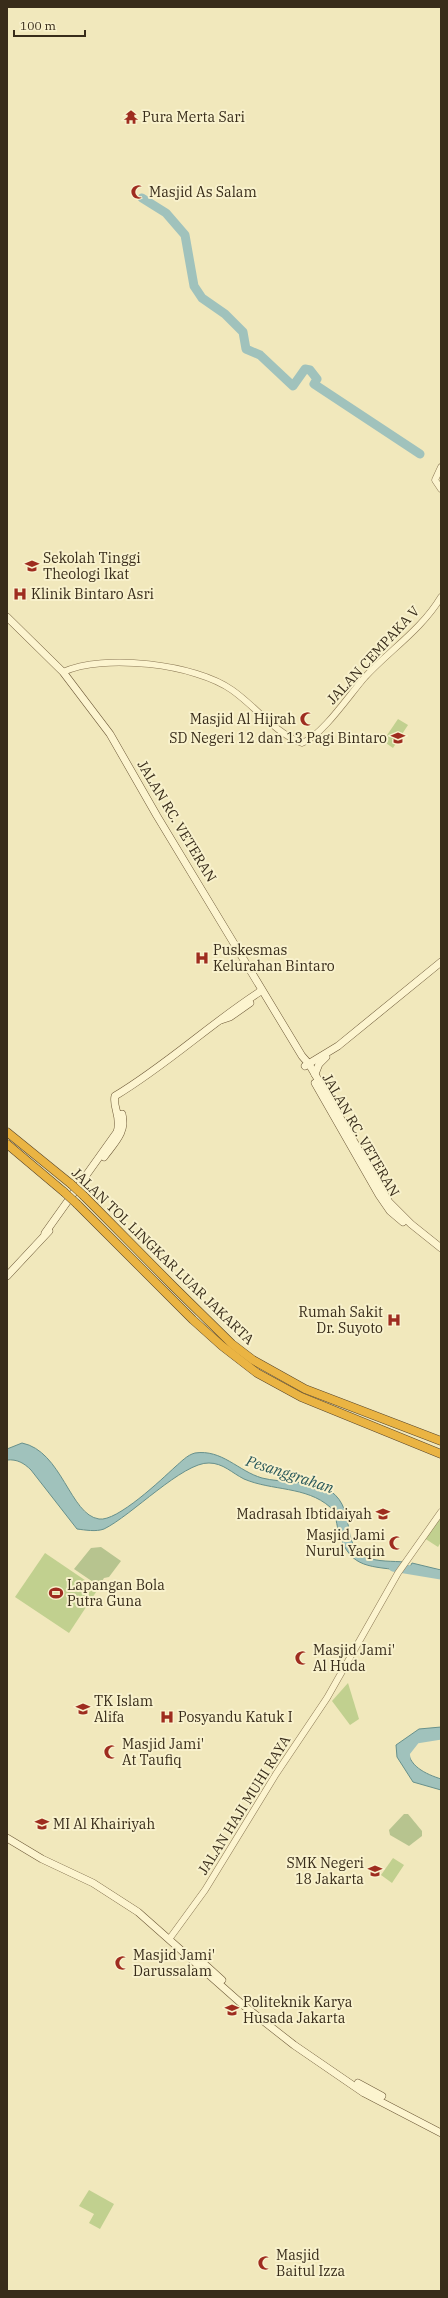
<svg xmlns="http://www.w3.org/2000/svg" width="448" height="2298" viewBox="0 0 448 2298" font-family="'IBM Plex Serif',serif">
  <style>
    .green { fill: #c1d08f }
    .cemetery { fill: #b7c48f }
    .water { fill: #a0c2bc; stroke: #67908b }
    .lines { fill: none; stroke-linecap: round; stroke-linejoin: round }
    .river { stroke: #a0c2bc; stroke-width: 9 }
    .tertiary-casing { stroke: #8a7754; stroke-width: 7 }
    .secondary-casing { stroke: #6c5837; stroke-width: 8 }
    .motorway-casing { stroke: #574429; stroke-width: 9 }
    .tertiary { stroke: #fcf4cf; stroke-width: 6 }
    .secondary { stroke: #fcf4cf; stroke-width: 7 }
    .motorway { stroke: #eab443; stroke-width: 8 }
    .motorway-bridge-casing { stroke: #574429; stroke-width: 9; stroke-linecap: butt }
    .motorway-bridge { stroke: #eab443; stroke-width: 8 }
    .labels { text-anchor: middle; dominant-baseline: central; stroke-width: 4; stroke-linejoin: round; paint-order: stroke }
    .poi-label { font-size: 14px; fill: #382c1a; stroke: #f8f1cc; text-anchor: start }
    .street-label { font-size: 14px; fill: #382c1a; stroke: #f8f1cc }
    .water-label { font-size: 15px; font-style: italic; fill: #285759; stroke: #f8f1cc }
  </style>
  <rect width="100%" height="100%" fill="#f1e8bc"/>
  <g class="green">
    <polygon points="398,719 408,725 393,748 383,741"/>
    <polygon points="441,1514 441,1542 438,1547 424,1538"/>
    <polygon points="45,1553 98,1589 69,1633 15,1597"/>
    <polygon points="348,1683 359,1719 350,1725 332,1701"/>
    <polygon points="393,1858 404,1865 392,1883 381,1875"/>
    <polygon points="89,2190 114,2204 100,2229 89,2223 94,2214 79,2206"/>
  </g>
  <g class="cemetery">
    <polygon points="101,1547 121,1561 109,1577 104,1578 99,1586 74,1569 91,1548"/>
    <polygon points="404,1814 408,1814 422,1831 422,1836 409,1846 390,1835 389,1830"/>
  </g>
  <g class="water">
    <path d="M22,1443c40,8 48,72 77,76 18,3 63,-40 76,-52 6,-5 12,-12 20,-14 27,-4 43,18 67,25 20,5 43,2 63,10 34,16 14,59 41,69 11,5 27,4 39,5l-6,8c-33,-4 -51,-3 -61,-41 -2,-7 -2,-16 -8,-22 -24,-21 -58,-16 -86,-28 -12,-6 -21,-16 -35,-16 -26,-1 -78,53 -105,66 -8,3 -19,1 -27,0l-46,-59c-7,-7 -14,-11 -24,-10v-11z"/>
    <polygon points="412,1563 441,1570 441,1579 429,1574 407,1572"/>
    <path d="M441,1727v8c-13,2 -23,3 -33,12 -1,19 18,27 33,32v11l-28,-8 -16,-25 -1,-12 23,-16z"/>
  </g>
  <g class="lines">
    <g class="river">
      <polyline points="142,198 166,213 185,235 194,286 202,298 225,314 243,332 246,349 260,355 293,386 305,369 310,370 317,379 314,384 420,454"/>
      <polyline points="393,1567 441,1575"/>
      <polyline points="406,1758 405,1753 416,1739 441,1735"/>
    </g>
    <defs>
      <g id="tertiary">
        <polyline points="441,467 435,480 441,489"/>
        <path d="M63,672c40,-19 133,-8 169,18 23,16 43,43 70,53 20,-7 48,-49 63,-66 25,-27 57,-48 76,-80"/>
        <polyline points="170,1938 205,1890 276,1774 327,1698 398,1573 441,1512"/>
      </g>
      <g id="secondary">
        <polyline points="7,617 63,672 110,734 157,816 302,1056 309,1064 389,1202 411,1224 441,1248"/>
        <polyline points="221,1020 230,1017 250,1003"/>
        <polyline points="305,1066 338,1046 441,962"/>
        <polyline points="315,1074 319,1064 326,1057"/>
        <polyline points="315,1083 379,1195 390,1211 403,1222"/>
        <path d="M104,1157c10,-14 23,-25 18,-43"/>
        <path d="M45,1233l72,-101c5,-15 -5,-26 -2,-36 52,-31 96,-73 146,-105"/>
        <polyline points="7,1276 49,1231"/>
        <polyline points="7,1838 42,1859 93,1883 138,1912 243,2005 294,2045 364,2093 441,2133"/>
        <polyline points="200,1960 222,1980"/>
        <polyline points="358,2083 382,2096"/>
      </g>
      <g id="motorway">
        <polyline points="7,1132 71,1184"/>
        <polyline points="7,1144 64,1192"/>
        <polyline points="84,1196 174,1287 232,1344 253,1360 305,1389 441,1441"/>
        <polyline points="77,1204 193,1320 222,1346 257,1373 301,1397 441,1454"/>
      </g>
    </defs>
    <use href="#tertiary" class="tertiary-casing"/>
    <use href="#secondary" class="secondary-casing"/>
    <use href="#motorway" class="motorway-casing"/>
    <use href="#tertiary" class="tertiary"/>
    <use href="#secondary" class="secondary"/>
    <use href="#motorway" class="motorway"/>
    <defs>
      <g id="motorway-bridge">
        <polyline points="71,1184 84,1196"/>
        <polyline points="64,1192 77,1204"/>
      </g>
    </defs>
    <use href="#motorway-bridge" class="motorway-bridge-casing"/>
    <use href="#motorway-bridge" class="motorway-bridge"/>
  </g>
  <defs>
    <symbol id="temple-bare" viewBox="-9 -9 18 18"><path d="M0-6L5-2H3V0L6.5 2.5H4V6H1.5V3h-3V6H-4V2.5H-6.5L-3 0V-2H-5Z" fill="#9e2c1f" stroke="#f8f1cc" stroke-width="2.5" paint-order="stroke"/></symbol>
    <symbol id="mosque-bare" viewBox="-9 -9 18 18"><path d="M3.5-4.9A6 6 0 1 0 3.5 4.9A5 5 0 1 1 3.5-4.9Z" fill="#9e2c1f" stroke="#f8f1cc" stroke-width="2.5" paint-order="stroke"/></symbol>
    <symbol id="university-bare" viewBox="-9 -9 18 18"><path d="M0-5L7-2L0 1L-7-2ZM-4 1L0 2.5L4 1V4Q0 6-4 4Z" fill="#9e2c1f" stroke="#f8f1cc" stroke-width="2.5" paint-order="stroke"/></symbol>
    <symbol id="hospital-bare" viewBox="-9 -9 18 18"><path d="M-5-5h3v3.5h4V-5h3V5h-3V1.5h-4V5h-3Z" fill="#9e2c1f" stroke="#f8f1cc" stroke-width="2.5" paint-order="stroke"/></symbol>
    <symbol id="school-bare" viewBox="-9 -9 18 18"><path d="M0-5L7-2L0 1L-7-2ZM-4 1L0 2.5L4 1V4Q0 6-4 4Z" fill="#9e2c1f" stroke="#f8f1cc" stroke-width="2.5" paint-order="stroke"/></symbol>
    <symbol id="stadium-bare" viewBox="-9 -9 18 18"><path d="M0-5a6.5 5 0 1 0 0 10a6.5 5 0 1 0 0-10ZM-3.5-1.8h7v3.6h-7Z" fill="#9e2c1f" stroke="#f8f1cc" stroke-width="2.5" paint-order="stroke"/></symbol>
  </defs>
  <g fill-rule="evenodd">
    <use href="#temple-bare" x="121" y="107" width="20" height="20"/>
    <use href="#mosque-bare" x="128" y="182" width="20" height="20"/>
    <use href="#university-bare" x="22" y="556" width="20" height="20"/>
    <use href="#hospital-bare" x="10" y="584" width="20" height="20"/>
    <use href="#mosque-bare" x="297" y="709" width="20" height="20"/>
    <use href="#school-bare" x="388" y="728" width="20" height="20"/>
    <use href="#hospital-bare" x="192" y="948" width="20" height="20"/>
    <use href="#hospital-bare" x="384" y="1310" width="20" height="20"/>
    <use href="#school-bare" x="373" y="1504" width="20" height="20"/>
    <use href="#mosque-bare" x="386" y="1533" width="20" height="20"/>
    <use href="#stadium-bare" x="46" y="1583" width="20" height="20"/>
    <use href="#mosque-bare" x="292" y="1648" width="20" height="20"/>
    <use href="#school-bare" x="73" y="1699" width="20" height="20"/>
    <use href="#hospital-bare" x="157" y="1707" width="20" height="20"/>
    <use href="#mosque-bare" x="101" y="1742" width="20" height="20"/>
    <use href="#school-bare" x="32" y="1814" width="20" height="20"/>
    <use href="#school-bare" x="365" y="1861" width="20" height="20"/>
    <use href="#mosque-bare" x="112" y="1953" width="20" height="20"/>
    <use href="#university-bare" x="222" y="2000" width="20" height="20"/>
    <use href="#mosque-bare" x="255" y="2253" width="20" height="20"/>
  </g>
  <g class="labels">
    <g class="poi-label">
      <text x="142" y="117">Pura Merta Sari</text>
      <text x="149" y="192">Masjid As Salam</text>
      <text x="43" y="558">Sekolah Tinggi<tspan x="43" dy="16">Theologi Ikat</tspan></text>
      <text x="31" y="594">Klinik Bintaro Asri</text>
      <text x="296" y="719" text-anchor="end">Masjid Al Hijrah</text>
      <text x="387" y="738" text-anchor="end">SD Negeri 12 dan 13 Pagi Bintaro</text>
      <text x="213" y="950">Puskesmas<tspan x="213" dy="16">Kelurahan Bintaro</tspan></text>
      <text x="383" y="1312" text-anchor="end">Rumah Sakit<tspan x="383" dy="16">Dr. Suyoto</tspan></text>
      <text x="372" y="1514" text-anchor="end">Madrasah Ibtidaiyah</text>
      <text x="385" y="1535" text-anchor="end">Masjid Jami<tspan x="385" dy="16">Nurul Yaqin</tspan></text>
      <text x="67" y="1585">Lapangan Bola<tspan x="67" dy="16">Putra Guna</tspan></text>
      <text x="313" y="1650">Masjid Jami'<tspan x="313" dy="16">Al Huda</tspan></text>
      <text x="94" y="1701">TK Islam<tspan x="94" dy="16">Alifa</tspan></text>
      <text x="178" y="1717">Posyandu Katuk I</text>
      <text x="122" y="1744">Masjid Jami'<tspan x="122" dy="16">At Taufiq</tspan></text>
      <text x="53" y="1824">MI Al Khairiyah</text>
      <text x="364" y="1863" text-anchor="end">SMK Negeri<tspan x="364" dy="16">18 Jakarta</tspan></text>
      <text x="133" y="1955">Masjid Jami'<tspan x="133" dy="16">Darussalam</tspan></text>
      <text x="243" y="2002">Politeknik Karya<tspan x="243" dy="16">Husada Jakarta</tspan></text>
      <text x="276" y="2255">Masjid<tspan x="276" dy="16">Baitul Izza</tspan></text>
    </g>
    <g class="street-label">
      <text transform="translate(373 655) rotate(-47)">JALAN CEMPAKA V</text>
      <text transform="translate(177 821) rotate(59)">JALAN RC. VETERAN</text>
      <text transform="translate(361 1135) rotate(60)">JALAN RC. VETERAN</text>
      <text transform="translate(163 1256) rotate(44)">JALAN TOL LINGKAR LUAR JAKARTA</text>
      <text transform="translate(244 1805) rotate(-58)">JALAN HAJI MUHI RAYA</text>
    </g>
    <g class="water-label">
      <text transform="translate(290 1474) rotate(18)">Pesanggrahan</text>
    </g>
  </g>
  <rect width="448" height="2298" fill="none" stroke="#382c1a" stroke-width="16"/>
  <path d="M14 30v6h71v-6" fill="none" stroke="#382c1a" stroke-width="2"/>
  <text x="20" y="30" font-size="12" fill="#382c1a" stroke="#f8f1cc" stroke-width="3" paint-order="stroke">100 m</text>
</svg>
